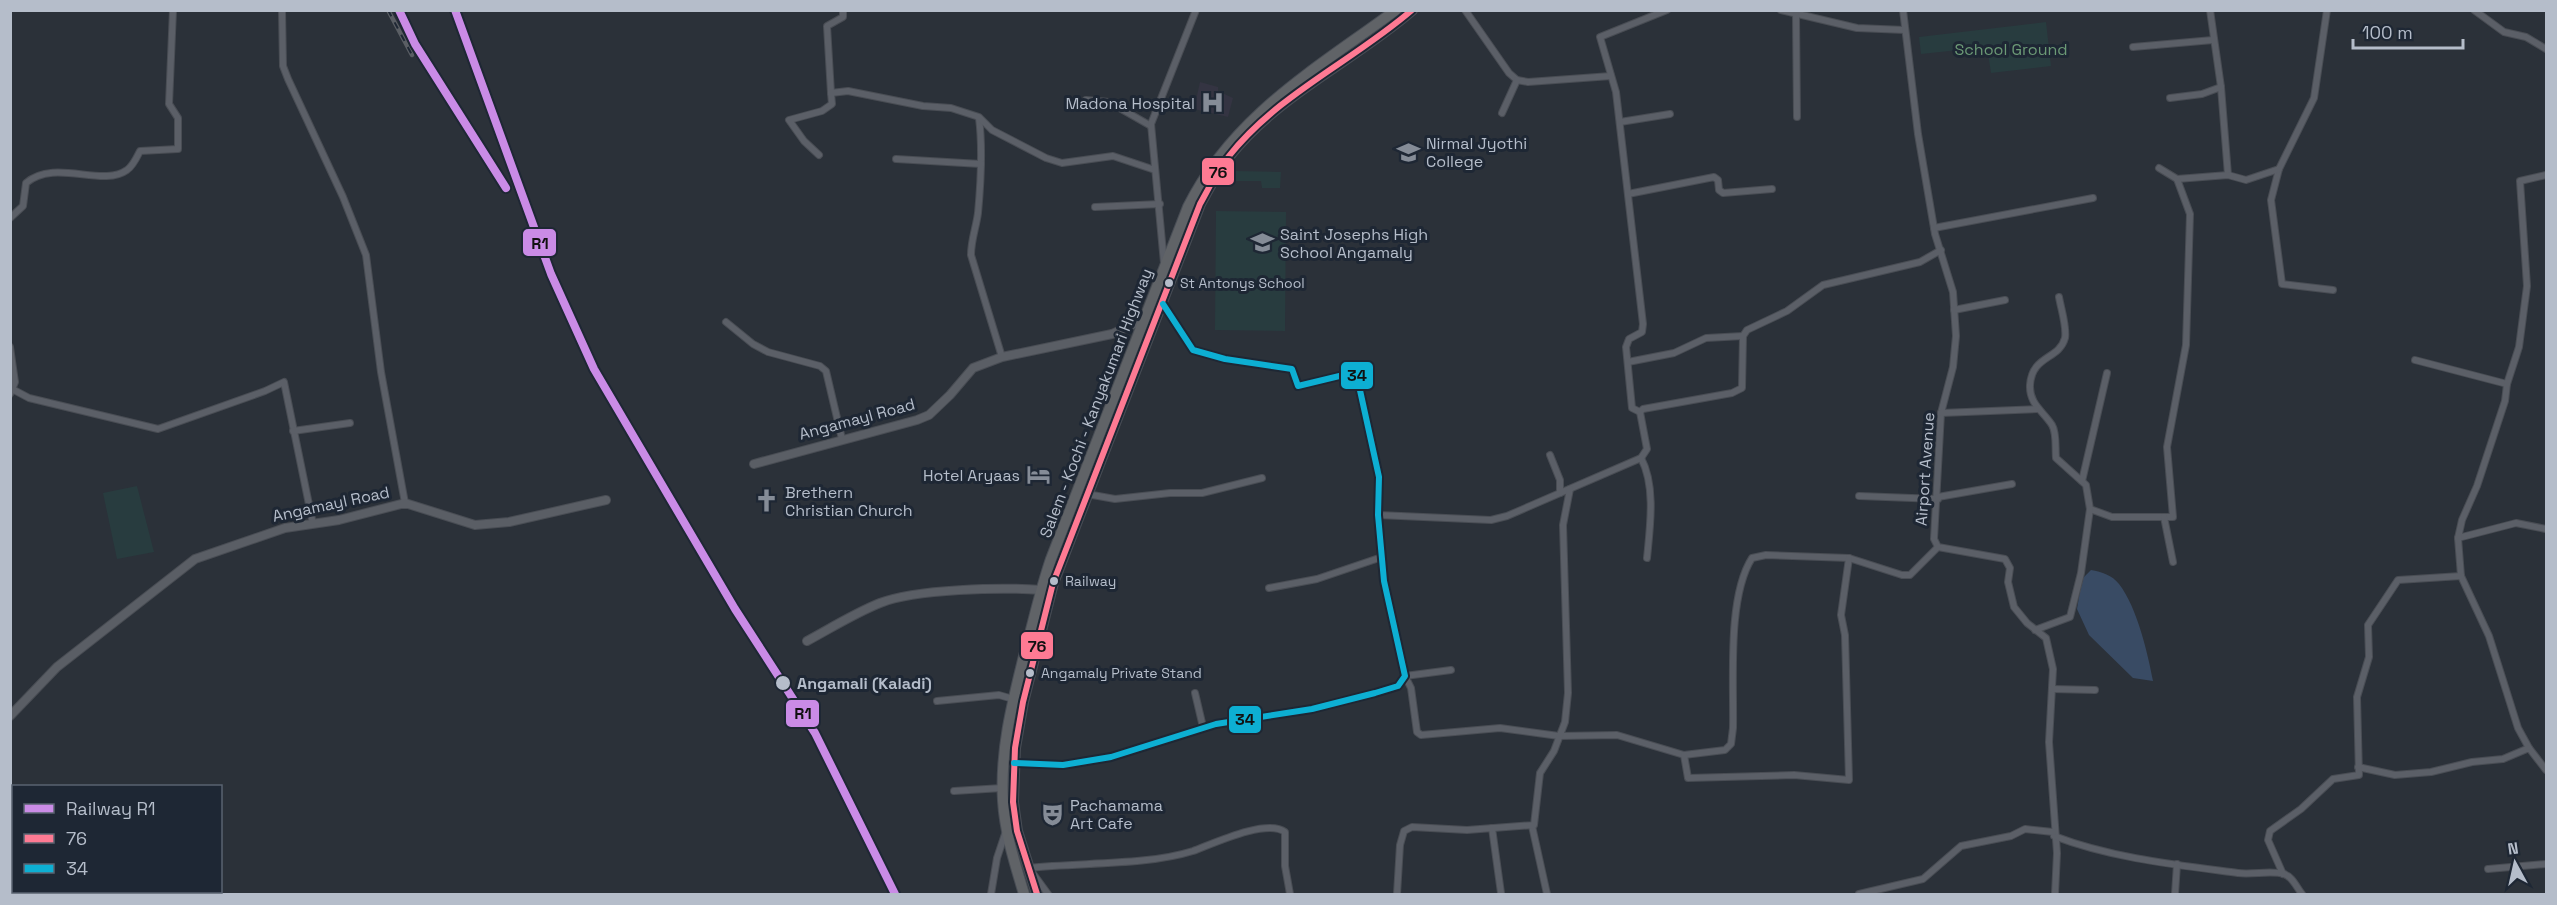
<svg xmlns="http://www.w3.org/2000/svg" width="2557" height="905" viewBox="0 0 2557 905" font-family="'Space Grotesk',sans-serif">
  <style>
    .medical { fill: #343442 }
    .green { fill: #283c3f }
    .water { fill: #394b64 }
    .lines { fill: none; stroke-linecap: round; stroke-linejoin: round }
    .street-casing { stroke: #494d54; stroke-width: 8 }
    .secondary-casing { stroke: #494d54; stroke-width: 10 }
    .highway-casing { stroke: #484d55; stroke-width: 12 }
    .street { stroke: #5b5f67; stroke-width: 6 }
    .secondary { stroke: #5a5e65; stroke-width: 8 }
    .highway { stroke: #606367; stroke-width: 10 }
    .rail-casing { stroke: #5a5e64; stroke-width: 4.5 }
    .rail { stroke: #1e2734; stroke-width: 2; stroke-dasharray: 7; stroke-linecap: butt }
    .bus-1-casing { stroke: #1e2734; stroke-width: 10 }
    .bus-2-casing { stroke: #1e2734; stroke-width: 10 }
    .bus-1 { stroke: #fe7a93; stroke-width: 6 }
    .bus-2 { stroke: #0dafd3; stroke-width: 6 }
    .rail-1-casing { stroke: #1e2734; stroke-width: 12 }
    .rail-1 { stroke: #ca8be6; stroke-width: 8 }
    .bus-dot { fill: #b5bdca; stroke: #1e2734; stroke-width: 2 }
    .labels { text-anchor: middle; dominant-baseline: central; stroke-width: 6; stroke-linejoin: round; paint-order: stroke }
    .bus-label { font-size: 14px; fill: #b5bdca; stroke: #1e2734; text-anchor: start }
    .park-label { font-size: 16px; fill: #6c9a76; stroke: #1e2734 }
    .poi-label { font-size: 16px; fill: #b5bdca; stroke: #1e2734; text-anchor: start }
    .street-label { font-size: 16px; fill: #b5bdca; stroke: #1e2734 }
    .stop-label { font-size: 16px; font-weight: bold; fill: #b5bdca; stroke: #1e2734; text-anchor: start }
    .line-badge { stroke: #1e2734; stroke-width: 2 }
    .pale-badge-label { font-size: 16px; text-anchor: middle; font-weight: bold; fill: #111 }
  </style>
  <rect width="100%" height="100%" fill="#2b3139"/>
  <polygon class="medical" points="1200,82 1218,87 1218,91 1233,98 1228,117 1194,109"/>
  <g class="green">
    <polygon points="2046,22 2051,66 1991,73 1987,47 1921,54 1919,37"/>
    <polygon points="1235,171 1281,172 1280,188 1262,188 1261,181 1234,181"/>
    <polygon points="1216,211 1286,212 1285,331 1215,330"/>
    <polygon points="137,486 154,552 117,559 103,493"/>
  </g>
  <path class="water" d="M2091,570c11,2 21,5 28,14 18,23 29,70 34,97l-20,-3 -44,-43 -12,-26 5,-30z"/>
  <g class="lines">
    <defs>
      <g id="street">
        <polyline points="282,10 283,66 288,79 343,197 366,255 381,372 405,503"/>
        <polyline points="1465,10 1509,73 1517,80 1528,82 1611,76"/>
        <polyline points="1781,10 1857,28 1905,30"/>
        <polyline points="1903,10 1918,134 1935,234 1953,292 1956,336 1953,367 1941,413 1934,539 1938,547 2005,559 2010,568 2008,582 2014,607 2027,623 2046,638 2053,669 2049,742 2057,853 2055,894"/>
        <polyline points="2474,10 2504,32 2526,37 2546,49"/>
        <polyline points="1796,15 1797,117"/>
        <polyline points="2133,47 2213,40"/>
        <polyline points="2221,87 2228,175"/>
        <polyline points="831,93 827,26 843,17 843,10"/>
        <polyline points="2170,98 2202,94 2221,87 2210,10"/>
        <polyline points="1086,100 1109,102 1151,126"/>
        <polyline points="1502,113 1517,80"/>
        <path d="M979,118c4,31 2,63 -1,95 -2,15 -7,27 -7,42l31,102"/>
        <polyline points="1620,122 1670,114"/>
        <polyline points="819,155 804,141 789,120 822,111 832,104 831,93 848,91 923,106 951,108 979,117 992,130 1046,158 1062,163 1113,156 1155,170"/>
        <polyline points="896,159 981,164"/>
        <polyline points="2279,169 2271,200 2282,284 2333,290"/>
        <polyline points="2177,179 2228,175 2246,180 2279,169 2314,98 2327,10"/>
        <polyline points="1628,194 1714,177 1718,180 1719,190 1723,193 1772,189"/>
        <polyline points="1095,207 1160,204"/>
        <path d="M10,218l13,-12 3,-23c29,-25 76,5 101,-13 6,-4 10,-13 13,-19l38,-2v-31l-9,-14 4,-94"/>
        <polyline points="1934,228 2093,198"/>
        <polyline points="1164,263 1151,124 1196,10"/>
        <path d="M2059,297c2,12 8,30 6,41 -6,22 -33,17 -35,47 -1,19 13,26 22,40 5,8 3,23 4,33l30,27 4,24 22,8h61l-6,-70 19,-102 4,-131 -13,-35 -18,-11"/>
        <polyline points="1954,310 2005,300"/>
        <polyline points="726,322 753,344 768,352 820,366 826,371 842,439"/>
        <polyline points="10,347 15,382 10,394"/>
        <polyline points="2415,360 2507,384"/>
        <polyline points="1628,362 1674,353 1706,338 1743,336"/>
        <polyline points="14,390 29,398 158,429 265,391 284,382 313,524"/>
        <polyline points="1640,412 1632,408 1626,347 1629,339 1642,332 1643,324 1616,92 1600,37 1667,10"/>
        <polyline points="1941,413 2038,409"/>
        <polyline points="293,431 350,423"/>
        <polyline points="1550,455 1560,480 1560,493"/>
        <path d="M1641,458c15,28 9,69 6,100"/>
        <polyline points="2082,481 2107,373"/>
        <polyline points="1087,494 1115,499 1170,493 1202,493 1262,478"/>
        <polyline points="1859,496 1938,499"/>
        <polyline points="1938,497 2012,484"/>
        <polyline points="1378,515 1491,520 1507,516 1641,458 1647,449 1640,412 1643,409 1732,393 1742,388 1743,336 1747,330 1787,311 1823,285 1920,262 1941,250"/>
        <polyline points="2164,517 2173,562"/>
        <polyline points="2458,538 2516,523 2546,529"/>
        <polyline points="1269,588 1317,579 1382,557"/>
        <polyline points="2035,630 2070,617 2081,573 2090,509"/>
        <path d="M1451,670l-46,6 6,12 6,44 4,3 79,-7 59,8 58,-1 67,20 41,-5 6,-6 2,-16c1,-46 -6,-131 19,-170l14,-3 83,3 53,17h8l28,-28"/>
        <polyline points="2052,689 2095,690"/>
        <polyline points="1195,693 1203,727"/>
        <polyline points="937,701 999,695 1013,699"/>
        <polyline points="2529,748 2518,728 2489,636 2461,576 2458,538 2462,520 2477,486 2505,401 2507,384 2519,347 2527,286 2520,181 2546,175"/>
        <polyline points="1684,755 1688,778 1794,775 1849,780 1845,635 1841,615 1849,558"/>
        <polyline points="1014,763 1063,765 1111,757 1216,724 1312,709 1375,693 1398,686 1405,676 1384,581 1378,515 1379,477 1356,372 1298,386 1292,369 1225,359 1193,350 1163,304"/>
        <polyline points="2358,767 2395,775 2431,772 2472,762 2503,759 2529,748 2546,770"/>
        <polyline points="954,791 1002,788"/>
        <polyline points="1532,826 1547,894"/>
        <polyline points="1492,828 1501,893"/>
        <path d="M2054,836c57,22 123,29 184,37 15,2 33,-3 46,1 8,2 13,14 18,20"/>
        <polyline points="2488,869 2546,864"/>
        <polyline points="2283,874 2268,840 2270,831 2301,809 2333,779 2359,775 2357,697 2369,657 2368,625 2398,580 2461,576"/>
        <polyline points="991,894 997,858 1005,834"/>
        <path d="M1048,894l-19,-26c51,-6 116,-2 164,-17 19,-7 74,-33 92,-19v34l5,28"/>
        <polyline points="1397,894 1400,845 1404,831 1412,827 1467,830 1534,825 1540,773 1554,751 1565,722 1568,693 1563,525 1570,489"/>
        <polyline points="1859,894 1923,879 1961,846 2011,836 2025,829 2053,832"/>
        <polyline points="2175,894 2177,864"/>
      </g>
      <g id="secondary">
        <polyline points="754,464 917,420 929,415 950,395 973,368 1002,357 1112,334 1145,319"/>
        <path d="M807,641c24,-13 48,-28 73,-38 35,-14 123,-16 161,-13"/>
        <polyline points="10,716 57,667 195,559 285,528 339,520 405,503 475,525 509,522 606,500"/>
      </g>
      <g id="highway">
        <path d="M1024,894c-9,-30 -19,-61 -21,-93 -3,-50 9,-97 21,-145 9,-32 16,-65 27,-97l137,-352c45,-91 128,-138 208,-197"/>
        <path d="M1037,894l-20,-63 -4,-29 2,-54 8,-46 30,-119 147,-379c9,-16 17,-33 29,-48 49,-62 124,-95 183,-146"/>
      </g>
    </defs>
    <use href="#street" class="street-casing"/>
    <use href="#secondary" class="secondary-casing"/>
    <use href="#highway" class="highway-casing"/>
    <use href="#street" class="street"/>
    <use href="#secondary" class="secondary"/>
    <use href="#highway" class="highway"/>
    <defs>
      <g id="rail">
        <polyline points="388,10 412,55"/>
        <polyline points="399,10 415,44 506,188"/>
      </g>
    </defs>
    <use href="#rail" class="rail-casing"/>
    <use href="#rail" class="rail"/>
    <defs>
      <path id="bus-1" d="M1037,894l-20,-63 -4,-29 2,-54 8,-46 30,-119 147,-379c9,-16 17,-33 29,-48 49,-62 124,-95 183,-146"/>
      <polyline id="bus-2" points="1014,763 1063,765 1111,757 1216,724 1312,709 1375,693 1398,686 1405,676 1384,581 1378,515 1379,477 1356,372 1298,386 1292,369 1225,359 1193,350 1163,304"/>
    </defs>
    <use href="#bus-1" class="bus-1-casing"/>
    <use href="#bus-2" class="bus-2-casing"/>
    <use href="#bus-1" class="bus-1"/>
    <use href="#bus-2" class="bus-2"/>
    <defs>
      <g id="rail-1">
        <polyline points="399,10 415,44 506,188"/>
        <polyline points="455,10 551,274 594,369 735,609 815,733 895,894"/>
      </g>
    </defs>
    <use href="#rail-1" class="rail-1-casing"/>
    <use href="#rail-1" class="rail-1"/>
  </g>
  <defs>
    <symbol id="hospital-bare" viewBox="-9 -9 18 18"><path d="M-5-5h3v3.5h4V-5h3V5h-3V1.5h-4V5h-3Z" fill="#858c97" stroke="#1e2734" stroke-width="2.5" paint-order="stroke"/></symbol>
    <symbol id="university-bare" viewBox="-9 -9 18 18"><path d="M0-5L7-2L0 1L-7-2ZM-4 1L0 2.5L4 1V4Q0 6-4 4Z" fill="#858c97" stroke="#1e2734" stroke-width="2.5" paint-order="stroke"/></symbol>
    <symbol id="school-bare" viewBox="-9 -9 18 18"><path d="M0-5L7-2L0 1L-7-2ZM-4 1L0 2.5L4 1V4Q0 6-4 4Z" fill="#858c97" stroke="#1e2734" stroke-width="2.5" paint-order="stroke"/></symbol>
    <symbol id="hotel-bare" viewBox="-9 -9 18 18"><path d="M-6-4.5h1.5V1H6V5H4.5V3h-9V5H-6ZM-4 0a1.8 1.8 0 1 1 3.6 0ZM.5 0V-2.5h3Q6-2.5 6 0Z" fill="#858c97" stroke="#1e2734" stroke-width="2.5" paint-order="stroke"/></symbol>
    <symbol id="church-bare" viewBox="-9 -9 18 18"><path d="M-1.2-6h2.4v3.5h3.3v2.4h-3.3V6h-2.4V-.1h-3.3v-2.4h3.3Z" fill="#858c97" stroke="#1e2734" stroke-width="2.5" paint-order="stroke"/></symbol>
    <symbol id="theatre-bare" viewBox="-9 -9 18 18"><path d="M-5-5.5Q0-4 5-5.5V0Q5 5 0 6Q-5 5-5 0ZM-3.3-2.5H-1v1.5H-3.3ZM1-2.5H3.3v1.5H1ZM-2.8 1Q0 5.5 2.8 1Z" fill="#858c97" stroke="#1e2734" stroke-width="2.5" paint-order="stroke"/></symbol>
  </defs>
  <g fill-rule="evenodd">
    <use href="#hospital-bare" x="1196" y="86" width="33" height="33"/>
    <use href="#university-bare" x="1392" y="136" width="33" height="33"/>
    <use href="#school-bare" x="1246" y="226" width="33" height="33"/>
    <use href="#hotel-bare" x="1022" y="458" width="33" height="33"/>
    <use href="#church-bare" x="750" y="484" width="33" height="33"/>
    <use href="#theatre-bare" x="1036" y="798" width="33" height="33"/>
  </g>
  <g class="bus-dot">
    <circle cx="1169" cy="283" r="5"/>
    <circle cx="1054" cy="581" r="5"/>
    <circle cx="1030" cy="673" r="5"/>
    <circle cx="783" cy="683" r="8"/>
  </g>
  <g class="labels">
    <g class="bus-label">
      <text x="1180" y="283">St Antonys School</text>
      <text x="1065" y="581">Railway</text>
      <text x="1041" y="673">Angamaly Private Stand</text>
    </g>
    <g class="park-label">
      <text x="2011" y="49">School Ground</text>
    </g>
    <g class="poi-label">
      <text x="1195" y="103" text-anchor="end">Madona Hospital</text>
      <text x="1426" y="143">Nirmal Jyothi<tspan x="1426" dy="18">College</tspan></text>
      <text x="1280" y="234">Saint Josephs High<tspan x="1280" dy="18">School Angamaly</tspan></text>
      <text x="1020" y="475" text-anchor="end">Hotel Aryaas</text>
      <text x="785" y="492">Brethern<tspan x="785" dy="18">Christian Church</tspan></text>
      <text x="1070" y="805">Pachamama<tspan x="1070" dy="18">Art Cafe</tspan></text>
    </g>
    <g class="street-label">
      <text transform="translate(1096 403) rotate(-69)">Salem - Kochi - Kanyakumari Highway</text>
      <text transform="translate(857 419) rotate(-15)">Angamayl Road</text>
      <text transform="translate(1925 469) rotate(-86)">Airport Avenue</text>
      <text transform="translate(331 504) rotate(-12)">Angamayl Road</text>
    </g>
    <g class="stop-label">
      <text x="797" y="683">Angamali (Kaladi)</text>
    </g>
  </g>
  <g class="line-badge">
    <rect x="1201" y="157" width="34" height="29" rx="6" fill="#fe7a93"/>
    <rect x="522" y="228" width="35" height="29" rx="6" fill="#ca8be6"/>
    <rect x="1340" y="361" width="34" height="29" rx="6" fill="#0dafd3"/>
    <rect x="1020" y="631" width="34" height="29" rx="6" fill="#fe7a93"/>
    <rect x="785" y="699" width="35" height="29" rx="6" fill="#ca8be6"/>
    <rect x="1228" y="705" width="34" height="29" rx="6" fill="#0dafd3"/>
  </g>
  <g class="pale-badge-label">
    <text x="1218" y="178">76</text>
    <text x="540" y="249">R1</text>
    <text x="1357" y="381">34</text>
    <text x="1037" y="652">76</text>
    <text x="803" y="719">R1</text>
    <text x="1245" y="725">34</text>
  </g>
  <rect width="2557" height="905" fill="none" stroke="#b5bdca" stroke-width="24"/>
  <rect x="12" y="785" width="210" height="108" fill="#1e2734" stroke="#5a6370" stroke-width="1.5"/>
  <rect x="24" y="804" width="30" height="9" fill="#ca8be6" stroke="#5a6370" stroke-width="1.5"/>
  <text x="66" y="815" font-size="18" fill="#b5bdca">Railway R1</text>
  <rect x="24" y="834" width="30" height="9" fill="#fe7a93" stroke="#5a6370" stroke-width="1.5"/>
  <text x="66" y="845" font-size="18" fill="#b5bdca">76</text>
  <rect x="24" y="864" width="30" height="9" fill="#0dafd3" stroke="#5a6370" stroke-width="1.5"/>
  <text x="66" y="875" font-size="18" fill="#b5bdca">34</text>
  <g transform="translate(2515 863) rotate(352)" stroke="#1e2734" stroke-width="4.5" paint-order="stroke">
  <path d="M0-4.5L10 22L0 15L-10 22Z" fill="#b5bdca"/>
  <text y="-9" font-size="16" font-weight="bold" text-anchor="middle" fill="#b5bdca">N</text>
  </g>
  <path d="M2353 39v9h110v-9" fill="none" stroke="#b5bdca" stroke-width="3"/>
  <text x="2362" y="39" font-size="18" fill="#b5bdca" stroke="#1e2734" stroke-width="4.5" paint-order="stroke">100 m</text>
</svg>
